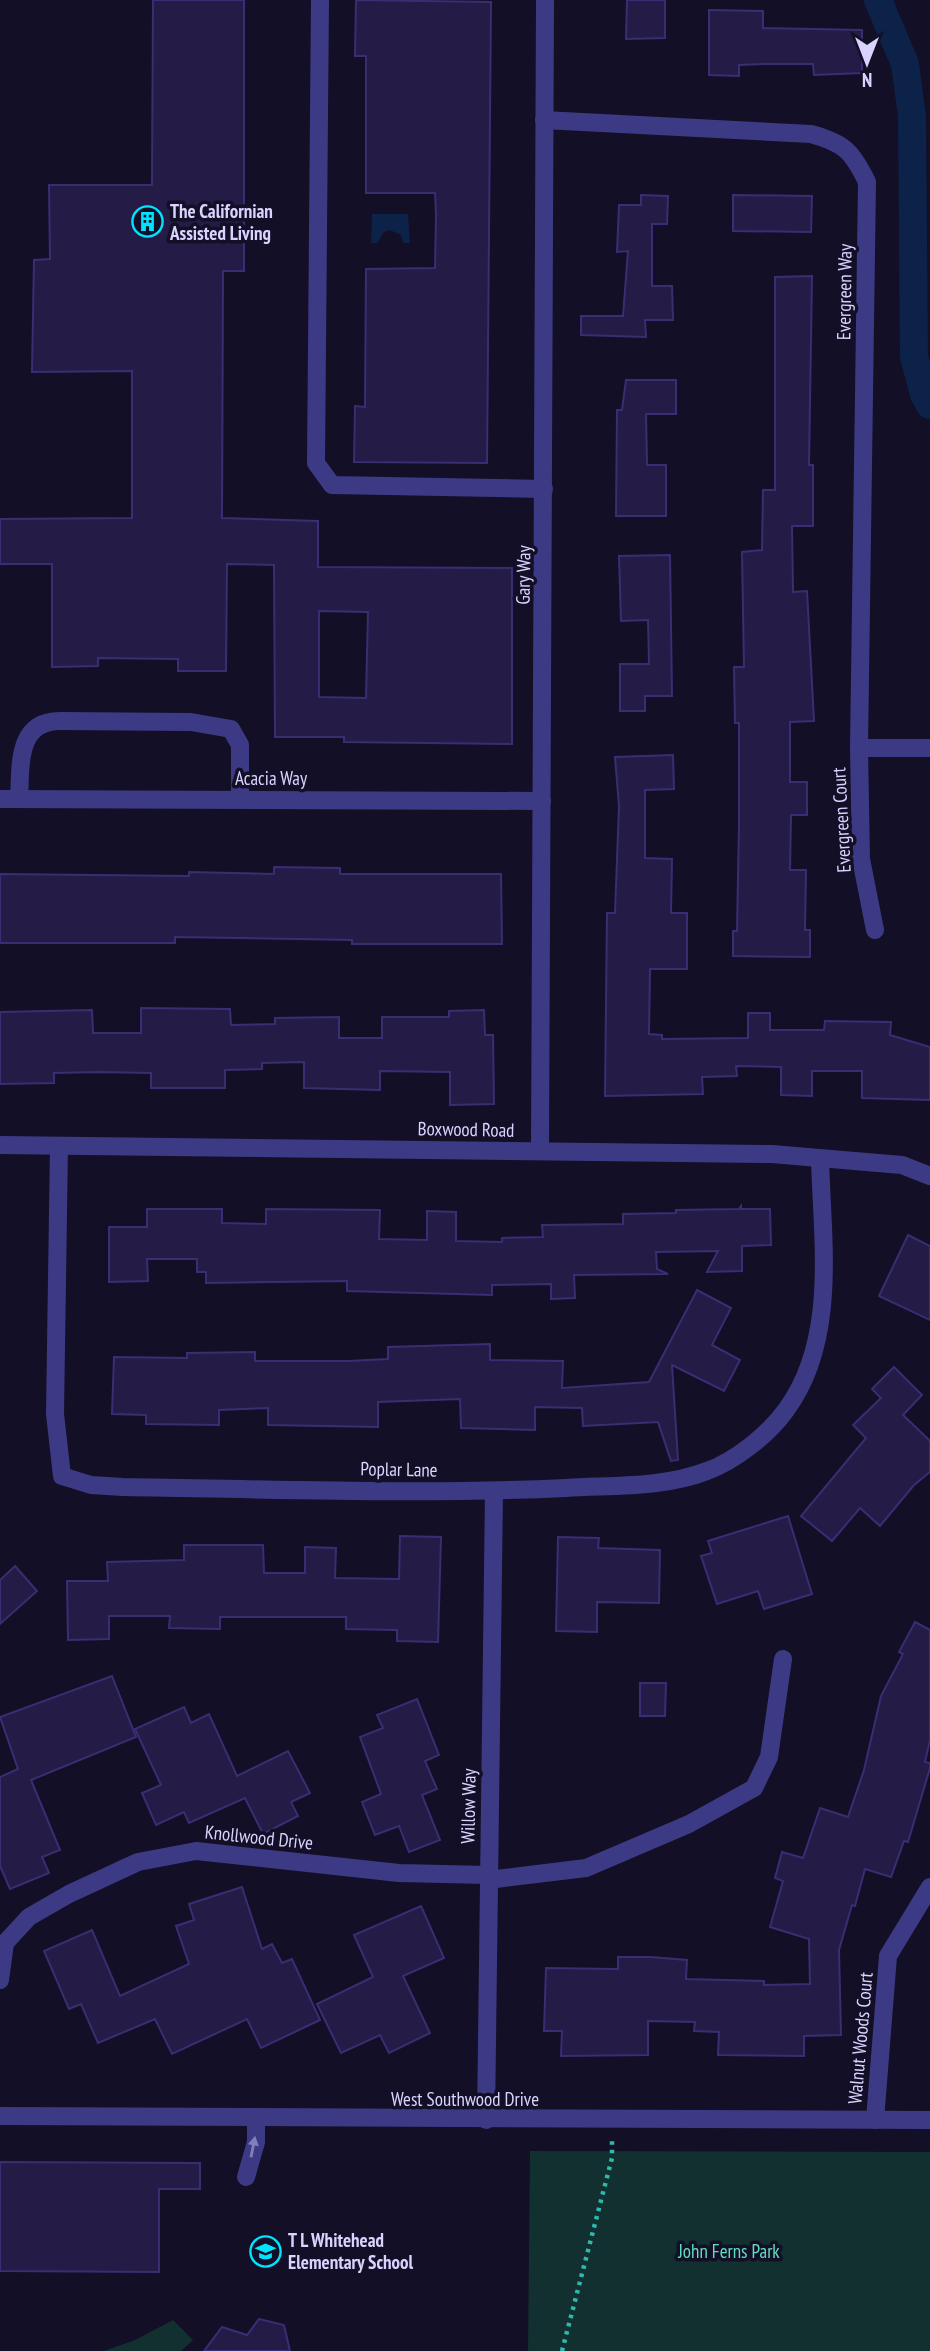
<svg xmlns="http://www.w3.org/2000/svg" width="930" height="2351" viewBox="0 0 930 2351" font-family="'PT Sans Narrow',sans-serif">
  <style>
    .green { fill: #12302f }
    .water { fill: #0c2248 }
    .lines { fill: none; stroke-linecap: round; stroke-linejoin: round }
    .canal { stroke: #0c2248; stroke-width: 28 }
    .building { fill: #241b47; stroke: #3b2d73; stroke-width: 2; fill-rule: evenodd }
    .path { stroke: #2fb8b0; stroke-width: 4.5; stroke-dasharray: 3.5 5; stroke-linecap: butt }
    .minor { stroke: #3d3a85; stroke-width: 18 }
    .oneway { fill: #837fbc }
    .labels { text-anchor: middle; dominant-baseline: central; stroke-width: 7; stroke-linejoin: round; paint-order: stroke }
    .poi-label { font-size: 19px; font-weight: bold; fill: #d9d4ff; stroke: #130f26; text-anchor: start }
    .street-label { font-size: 19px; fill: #d9d4ff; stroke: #130f26 }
    .park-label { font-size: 19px; fill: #5fe0c0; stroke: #130f26 }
  </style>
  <rect width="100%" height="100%" fill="#130f26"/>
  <g class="green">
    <polygon points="530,2151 930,2152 930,2351 528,2351"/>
    <polygon points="173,2320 193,2340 181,2351 104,2351 135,2340"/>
  </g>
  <polygon class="water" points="372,214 408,214 410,243 403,243 401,235 390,230 384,232 377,243 371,243"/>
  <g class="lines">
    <polyline class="canal" points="878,0 905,64 912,116 914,357 924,394 930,405"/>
  </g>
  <g class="building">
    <path d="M153,0h91v271h-21l-1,247 96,3v46l194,1v176l-168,-2v-5h-69l-1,-172 -47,-1 -1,107h-48v-12l-80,-1v8l-46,1v-103h-52v-45l132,-1v-147l-100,1 2,-112 16,-1 -1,-74h103zM319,611l49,1 -2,86 -47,-1z"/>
    <polygon points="356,0 491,2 487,463 354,462 355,406 365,407 366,269 435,268 436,215 435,193 366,193 366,56 355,56"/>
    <polygon points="627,0 665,0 665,38 626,39"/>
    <polygon points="709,10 763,11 763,28 862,30 862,73 814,75 813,64 764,64 739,65 739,76 709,75"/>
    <polygon points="641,195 668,196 667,224 652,224 652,286 672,286 673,320 645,320 646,337 581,335 581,316 623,316 628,251 617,252 619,205 641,205"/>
    <polygon points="733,195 812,196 811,232 733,231"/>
    <polygon points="812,276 809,465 813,465 813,526 792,526 793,592 807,591 814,721 790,722 790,782 807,782 807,815 791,815 790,870 806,870 805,930 810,930 810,957 733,956 733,931 737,931 739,825 739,723 735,723 734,667 744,667 742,552 762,550 763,490 775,490 775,277"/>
    <polygon points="626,380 676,380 676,414 646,414 647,465 666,465 666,516 616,516 617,410 622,410"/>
    <polygon points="670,555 672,696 645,696 645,711 620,711 620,664 649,664 648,620 621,621 619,556"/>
    <polygon points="673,755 674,789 645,790 645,858 672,859 671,913 687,913 687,969 650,969 649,1034 662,1035 662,1039 748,1038 748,1013 770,1013 770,1030 824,1030 825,1021 891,1022 890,1035 930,1047 930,1100 862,1098 862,1071 812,1071 812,1096 781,1095 781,1067 736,1066 737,1076 702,1077 703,1094 605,1096 607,913 615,913 619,806 615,757"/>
    <polygon points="274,867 340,868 340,874 501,874 502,944 352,944 352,940 175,937 175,943 0,943 0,874 189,876 189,872 274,874"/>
    <polygon points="141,1008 230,1009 231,1025 275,1024 275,1018 339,1017 339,1038 382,1038 382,1017 449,1017 449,1011 484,1010 485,1035 493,1035 494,1104 450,1105 450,1072 380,1071 380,1090 304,1088 304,1062 262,1063 262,1069 225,1070 225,1088 151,1088 151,1073 99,1072 54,1073 54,1083 0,1084 0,1012 92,1010 93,1033 141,1033"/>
    <polygon points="741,1206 741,1209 770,1209 771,1245 742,1246 742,1271 707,1272 718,1251 656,1252 657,1269 668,1274 574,1275 575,1298 551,1299 551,1284 492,1285 492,1295 347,1291 347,1281 206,1283 206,1272 197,1272 197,1259 147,1259 148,1281 109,1282 109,1227 147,1227 147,1209 222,1209 222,1223 266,1224 266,1209 380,1210 379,1239 427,1240 427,1211 456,1212 456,1241 502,1242 502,1238 543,1237 542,1225 623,1224 623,1214 676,1213 676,1210 739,1209"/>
    <polygon points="908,1235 930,1246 930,1320 879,1296"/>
    <polygon points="697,1290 731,1308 712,1345 740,1360 724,1391 672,1365 678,1460 671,1461 658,1422 583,1426 582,1408 535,1407 535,1430 461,1428 460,1399 378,1402 378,1427 268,1425 268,1408 219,1410 219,1425 146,1424 146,1415 112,1414 114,1357 187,1358 187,1353 255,1352 255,1361 348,1361 388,1359 388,1347 490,1344 490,1360 563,1361 562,1388 649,1382"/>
    <polygon points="894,1367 922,1395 903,1415 930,1441 930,1472 914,1485 880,1526 860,1508 832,1541 801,1516 866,1438 853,1425 881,1398 872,1389"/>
    <polygon points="788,1516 812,1594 764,1609 758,1591 717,1604 701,1556 712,1553 708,1541"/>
    <polygon points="400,1536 441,1537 438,1642 397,1641 397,1630 346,1629 346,1617 220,1617 220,1629 169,1628 170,1616 109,1616 109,1639 68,1640 67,1581 108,1581 107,1562 184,1560 184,1545 263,1545 264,1573 305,1573 305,1547 336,1548 335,1578 399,1579"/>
    <polygon points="558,1537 599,1538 598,1548 660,1550 659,1603 597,1602 597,1632 556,1631"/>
    <polygon points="15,1566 37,1591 0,1624 0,1580"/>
    <polygon points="915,1622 930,1630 930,1740 925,1762 930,1763 930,1768 908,1842 904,1841 891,1877 865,1869 855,1906 852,1905 839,1950 841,2035 804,2036 804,2056 718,2055 719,2032 694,2031 695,2022 648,2021 648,2055 561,2056 562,2031 544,2031 546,1968 618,1969 618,1957 650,1957 687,1960 686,1979 764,1981 764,1985 810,1984 809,1939 770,1927 783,1881 775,1878 782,1852 803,1858 820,1808 848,1817 864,1770 881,1696 903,1654 899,1652"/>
    <polygon points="112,1676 136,1737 31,1780 60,1850 42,1857 49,1873 10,1889 0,1866 0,1777 18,1769 0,1717"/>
    <polygon points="640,1683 666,1683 665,1716 640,1716"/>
    <polygon points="417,1699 439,1755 425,1761 437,1789 422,1795 440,1840 409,1852 399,1826 375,1835 362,1802 381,1794 360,1737 383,1728 377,1715"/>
    <polygon points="184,1707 191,1723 209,1714 237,1776 288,1751 310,1793 291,1802 298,1816 263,1834 245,1798 189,1823 184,1812 156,1825 142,1793 161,1785 135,1729"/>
    <polygon points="242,1887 262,1949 272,1944 282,1963 292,1959 320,2020 261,2048 247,2019 172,2054 155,2019 98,2043 81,2004 69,2009 44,1951 92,1930 120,1996 189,1964 176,1926 194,1920 189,1904"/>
    <polygon points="421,1906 444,1958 403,1976 430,2033 389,2053 380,2035 341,2053 317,2004 373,1977 354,1935"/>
    <polygon points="0,2162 200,2163 200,2189 159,2189 159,2272 0,2271"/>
    <polygon points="259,2319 284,2325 290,2351 204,2351 222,2327 247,2335"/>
  </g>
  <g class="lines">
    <polyline class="path" points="562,2351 612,2158 612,2138"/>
    <g class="minor">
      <polyline points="320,0 316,463 332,485 544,489"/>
      <path d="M544,120l267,14c33,9 41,17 56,48l-8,566 2,111 14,71"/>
      <polyline points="859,748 930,748"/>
      <polyline points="0,799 542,801"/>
      <path d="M19,799c2,-33 -3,-78 41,-78l131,1 40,7 9,16v54"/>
      <polyline points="0,1145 772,1154 902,1165 930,1176"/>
      <path d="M59,1146l-4,268 7,62 29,9 32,2c147,2 296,8 443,1 47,-3 97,0 141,-17 28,-10 62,-37 79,-61 52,-70 36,-170 34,-251"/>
      <polyline points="540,1151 545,0"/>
      <polyline points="488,1880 586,1868 689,1824 754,1788 769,1757 783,1659"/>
      <polyline points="0,1980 5,1943 29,1917 69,1894 138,1862 196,1851 399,1873 488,1875"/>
      <polyline points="0,2116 930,2120"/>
      <polyline points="486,2120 494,1491"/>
      <polyline points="875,2120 888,1956 930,1887"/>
      <polyline points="246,2177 256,2142 256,2117"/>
    </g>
  </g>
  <defs><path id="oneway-solid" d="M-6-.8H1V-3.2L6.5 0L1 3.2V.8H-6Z" transform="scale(1.75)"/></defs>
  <use class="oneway" href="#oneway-solid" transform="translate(253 2147) rotate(-79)"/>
  <defs>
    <symbol id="building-ring" viewBox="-11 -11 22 22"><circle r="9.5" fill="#130f26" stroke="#00e5ff" stroke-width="1.5"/><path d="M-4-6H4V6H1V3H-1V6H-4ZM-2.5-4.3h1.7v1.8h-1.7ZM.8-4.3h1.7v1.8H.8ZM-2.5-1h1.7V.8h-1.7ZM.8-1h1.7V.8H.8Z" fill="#00e5ff"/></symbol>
    <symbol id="school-ring" viewBox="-11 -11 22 22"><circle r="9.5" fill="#130f26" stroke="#00e5ff" stroke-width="1.5"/><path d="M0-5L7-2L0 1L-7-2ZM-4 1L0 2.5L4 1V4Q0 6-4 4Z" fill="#00e5ff"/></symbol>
  </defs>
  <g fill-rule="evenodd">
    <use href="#building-ring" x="130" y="204" width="35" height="35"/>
    <use href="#school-ring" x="248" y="2234" width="35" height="35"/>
  </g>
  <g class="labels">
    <g class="poi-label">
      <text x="170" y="211">The Californian<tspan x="170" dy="22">Assisted Living</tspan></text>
      <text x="288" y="2240">T L Whitehead<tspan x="288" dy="22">Elementary School</tspan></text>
    </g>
    <g class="street-label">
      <text transform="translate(844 292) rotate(-89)">Evergreen Way</text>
      <text transform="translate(523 575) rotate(-89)">Gary Way</text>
      <text x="271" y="778">Acacia Way</text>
      <text transform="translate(841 820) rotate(-93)">Evergreen Court</text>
      <text transform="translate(466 1129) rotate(1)">Boxwood Road</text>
      <text transform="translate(399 1469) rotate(1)">Poplar Lane</text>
      <text transform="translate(468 1806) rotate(-89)">Willow Way</text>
      <text transform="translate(259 1837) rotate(6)">Knollwood Drive</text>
      <text transform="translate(860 2038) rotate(-85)">Walnut Woods Court</text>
      <text x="465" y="2099">West Southwood Drive</text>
    </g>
    <g class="park-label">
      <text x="729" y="2251">John Ferns Park</text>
    </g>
  </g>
  <g transform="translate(867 63) rotate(180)" stroke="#130f26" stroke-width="5" paint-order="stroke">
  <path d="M0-5L12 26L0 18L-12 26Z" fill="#d9d4ff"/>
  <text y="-10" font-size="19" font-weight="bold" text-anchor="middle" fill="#d9d4ff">N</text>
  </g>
</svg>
